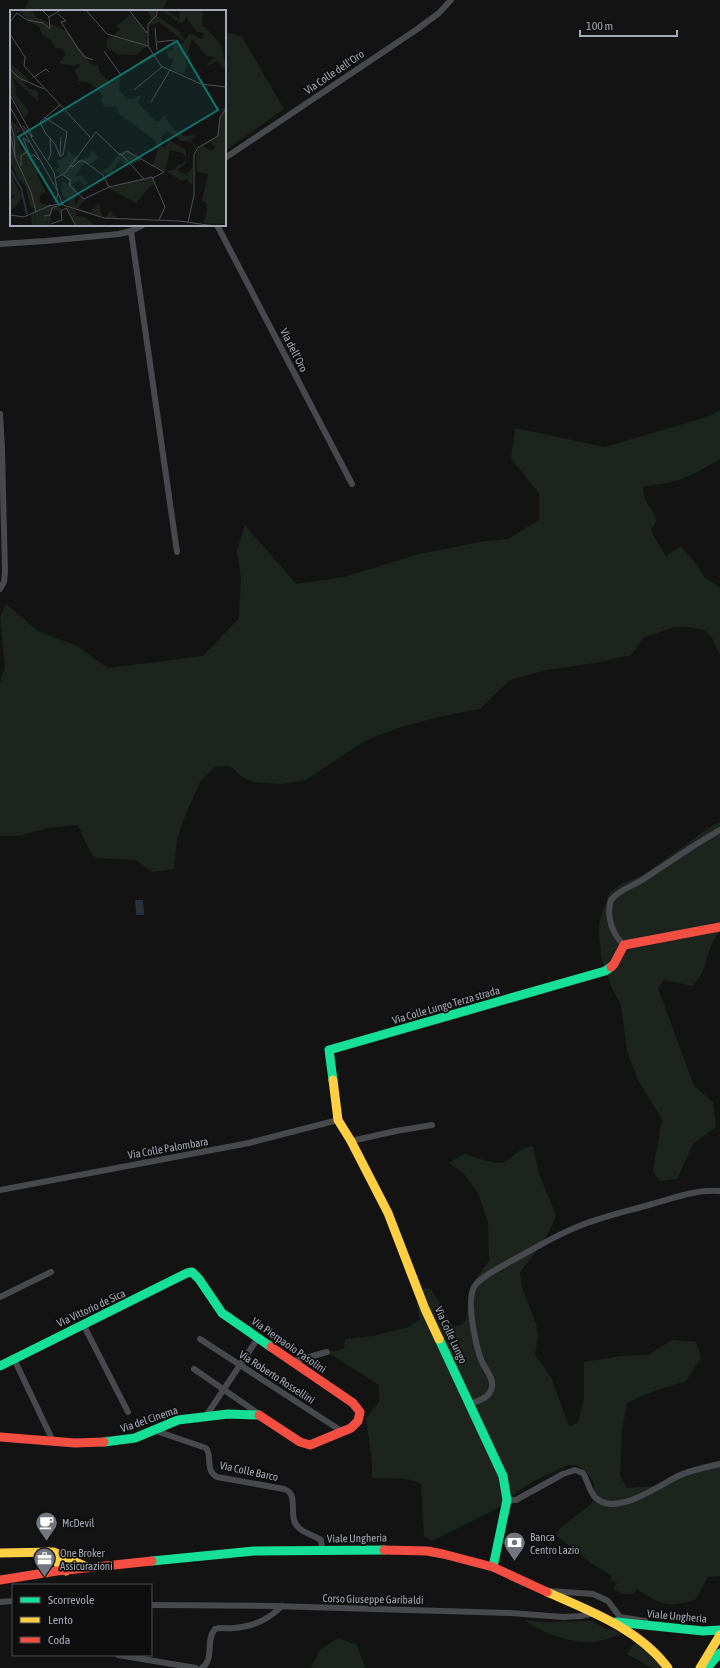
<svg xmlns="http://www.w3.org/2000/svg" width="720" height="1668" viewBox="0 0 720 1668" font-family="'Asap Condensed',sans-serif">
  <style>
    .green { fill: #1d241e }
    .water { fill: #293137 }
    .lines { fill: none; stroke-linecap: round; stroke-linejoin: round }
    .street { stroke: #48494d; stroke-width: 6 }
    .fast { stroke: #16e098; stroke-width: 9 }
    .slow { stroke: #ffcf43; stroke-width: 9 }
    .jam { stroke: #f24e42; stroke-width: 9 }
    .labels { text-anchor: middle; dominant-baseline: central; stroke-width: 3.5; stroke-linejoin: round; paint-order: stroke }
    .street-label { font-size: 11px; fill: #a4aab5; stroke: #0e0e0f }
    .poi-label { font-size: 11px; fill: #a4aab5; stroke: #0e0e0f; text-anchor: start }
    .inset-river { fill: none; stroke: #293137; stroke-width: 2 }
    .inset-road { fill: none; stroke: #4d4f54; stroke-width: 1 }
    .view { fill: #0f766e; fill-opacity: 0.15; stroke: #0f766e; stroke-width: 2 }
    .inset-edge { fill: none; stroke: #a4aab5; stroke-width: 2 }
  </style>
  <rect width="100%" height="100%" fill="#131314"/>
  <g class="green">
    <polygon points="29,0 167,0 162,11 24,11"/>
    <polygon points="225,32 242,37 284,109 225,151"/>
    <path d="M720,410v49c-16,9 -31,19 -49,23 -10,3 -19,2 -28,5 0,4 1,8 2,12 5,11 18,19 6,30l2,6 13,21 15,-10 16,19 8,13 15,9v68l-8,-17 -8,-8 -16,-3h-14l-31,11 -12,17 -36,8 -49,7 -36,10 -30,29 -37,7 -42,11 -35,13 -60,40 -26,4 -25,-2 -13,-5 -12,-11 -15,1 -15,15 -17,39 -6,19 -3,29 -21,3 -17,-12 -40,-2 -7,-8 -11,-25 -31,3 -28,8h-19v-153l5,-16 -5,-50 6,-13 32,27 39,15 31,22 95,-12 36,-38 2,-39 -4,-29 8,-25 51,59 48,-7 75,-23 61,-12 28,-3 31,-19v-27l-28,-34 4,-31 90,19 105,-31z"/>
    <path d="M720,822v110c-11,12 -12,26 -18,41 -2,4 -6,9 -9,13l-29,-6 -6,8 36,98 19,16 3,25 -23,17 -16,35 -18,2 -6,-10 9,-52 -24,-39 -11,-29 -6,-46 -10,-19 -10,-29 -2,-27 1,-11 10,-27 11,-8 22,-9 70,-50z"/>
    <path d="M533,1146l6,28 17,41c-7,21 -22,40 -36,57l2,15 14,37 2,12 -3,19 16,22 18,49 9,-3 6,-25v-36l37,-6 27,-1 24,-15 24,2 5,16 -15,23 -37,12 -22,10 -5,28 -2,44 7,13 27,-2 25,-10 41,-12v112l-12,1 -13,23c-30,8 -33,5 -58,-11l-4,5h-11l-9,-5 4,-6 -7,-4 2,-3 -21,-13 -24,-19 -11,-8 4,-8 31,-24 3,-5v-15l-8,-13 -10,-6h-8l-32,15 -19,12 -19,16 -66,33 -8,-5 -3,-52c-13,-8 -34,-5 -49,-6v-16l-6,-44 13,-16v-17l-52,-33 17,-3 1,-10 28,-3 36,-9 11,-8c-5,-14 -4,-19 4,-31l7,1 22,37 8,-1 5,-5 6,-36 17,-23 -1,-39 -10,-29 -15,-20 -14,-10 15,-9c9,3 31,11 40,8 13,-6 12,-13 29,-16z"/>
    <path d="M524,1620l21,2 47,-1 16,9h6l9,4c-10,2 -19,7 -30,8 -22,2 -52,-10 -69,-22z"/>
    <polygon points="338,1638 357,1645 365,1668 311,1668 320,1650"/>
    <polygon points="638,1642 650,1652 662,1668 652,1668 627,1654 632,1646"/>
  </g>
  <polygon class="water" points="135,900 143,900 144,915 136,915"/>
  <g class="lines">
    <g class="street">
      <polyline points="225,158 416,30 439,13 451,0"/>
      <polyline points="217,225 352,484"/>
      <polyline points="131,231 177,552"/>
      <polyline points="0,244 46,241 119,234 131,231 143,225"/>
      <polyline points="0,414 2,448 5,572 4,582 0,589"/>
      <path d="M624,945c-12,-11 -18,-29 -13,-45 9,-11 20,-13 31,-20 26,-17 51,-35 78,-50"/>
      <polyline points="351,1141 396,1131 432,1125"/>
      <polyline points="0,1190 249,1143 338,1120"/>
      <polyline points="0,1297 51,1272"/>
      <polyline points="83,1324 128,1412"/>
      <polyline points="200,1339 343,1432"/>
      <polyline points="14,1359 53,1441"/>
      <polyline points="291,1362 327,1352"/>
      <polyline points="194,1369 259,1414"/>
      <path d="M469,1404c9,-3 21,-6 23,-17 2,-9 -7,-18 -10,-25 -6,-15 -16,-60 -8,-75 6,-10 27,-20 37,-26 23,-12 46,-27 71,-36 23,-9 46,-14 70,-21 22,-6 44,-15 68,-13"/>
      <polyline points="206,1416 258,1338"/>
      <path d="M153,1430l53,18c7,9 -2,21 11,29l67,12c13,4 7,20 10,31 4,13 17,13 27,20l1,10"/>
      <path d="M507,1500h9l47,-26 12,-4 8,3c5,8 6,19 13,25 20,19 64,-13 82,-22 13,-6 28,-9 42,-12"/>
      <polyline points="550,1591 593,1594 608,1601 620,1617 645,1621"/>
      <polyline points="0,1602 13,1601"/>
      <polyline points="151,1605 272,1606 511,1613 563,1617 581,1616 594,1613"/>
      <polyline points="118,1655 196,1668"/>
      <path d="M202,1668c13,-9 3,-28 13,-39 6,-2 13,0 19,-1 18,-1 35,-9 48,-22"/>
    </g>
    <g class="fast">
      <polyline points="333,1080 329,1050 605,971 611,967"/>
      <polyline points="439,1339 503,1476 507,1500 493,1567"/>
      <polyline points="0,1366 187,1273 192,1272 199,1279 222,1313 271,1347"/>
      <polyline points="104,1442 135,1438 178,1420 228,1414 259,1415"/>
      <polyline points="152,1561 254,1551 384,1550"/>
      <polyline points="616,1622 703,1631 720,1630"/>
      <polyline points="707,1668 720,1653"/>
    </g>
    <g class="slow">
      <polyline points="333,1080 338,1120 351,1141 388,1213 425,1309 439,1339"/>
      <polyline points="49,1552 56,1557 60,1569 66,1571"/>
      <polyline points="0,1553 54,1552 87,1567"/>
      <path d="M547,1592c43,19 92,37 121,76"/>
      <polyline points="700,1668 720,1635"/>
    </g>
    <g class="jam">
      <polyline points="611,967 614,964 624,945 720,927"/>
      <polyline points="259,1415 300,1442 310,1445 351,1428 358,1421 360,1412 353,1403 271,1347"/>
      <polyline points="0,1437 75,1443 104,1442"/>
      <polyline points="384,1550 427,1551 443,1554 493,1567 547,1592"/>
      <polyline points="0,1580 57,1571 152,1561"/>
    </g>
  </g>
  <defs>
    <symbol id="cafe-pin" viewBox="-11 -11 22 30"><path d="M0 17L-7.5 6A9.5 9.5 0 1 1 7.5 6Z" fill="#71757d" stroke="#0e0e0f"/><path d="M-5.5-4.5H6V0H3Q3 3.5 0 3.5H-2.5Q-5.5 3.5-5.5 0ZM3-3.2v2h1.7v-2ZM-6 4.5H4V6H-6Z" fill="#fff"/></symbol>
    <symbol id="bank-pin" viewBox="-11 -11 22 30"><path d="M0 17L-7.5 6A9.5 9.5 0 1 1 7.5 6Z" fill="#71757d" stroke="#0e0e0f"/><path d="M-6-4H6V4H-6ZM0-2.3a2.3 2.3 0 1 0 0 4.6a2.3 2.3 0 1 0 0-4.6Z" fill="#fff"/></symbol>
    <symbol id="office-pin" viewBox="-11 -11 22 30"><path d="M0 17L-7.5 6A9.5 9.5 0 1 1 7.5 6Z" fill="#71757d" stroke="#0e0e0f"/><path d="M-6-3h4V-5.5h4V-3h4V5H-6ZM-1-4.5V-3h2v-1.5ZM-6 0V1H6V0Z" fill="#fff"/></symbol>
  </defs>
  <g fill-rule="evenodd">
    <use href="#cafe-pin" x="34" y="1510" width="25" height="34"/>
    <use href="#bank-pin" x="502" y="1530" width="25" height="34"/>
    <use href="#office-pin" x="32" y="1546" width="25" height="34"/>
  </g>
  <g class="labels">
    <g class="street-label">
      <text transform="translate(334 72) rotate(-34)">Via Colle dell'Oro</text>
      <text transform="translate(294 350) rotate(63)">Via dell'Oro</text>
      <text transform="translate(446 1005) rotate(-16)">Via Colle Lungo Terza strada</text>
      <text transform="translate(168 1148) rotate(-10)">Via Colle Palombara</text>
      <text transform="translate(91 1308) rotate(-25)">Via Vittorio de Sica</text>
      <text transform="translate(451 1335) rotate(65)">Via Colle Lungo</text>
      <text transform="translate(289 1345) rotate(35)">Via Pierpaolo Pasolini</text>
      <text transform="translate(277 1377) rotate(33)">Via Roberto Rossellini</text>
      <text transform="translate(149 1419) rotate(-19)">Via del Cinema</text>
      <text transform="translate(249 1471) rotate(12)">Via Colle Barco</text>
      <text transform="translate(357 1538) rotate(-1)">Viale Ungheria</text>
      <text transform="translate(373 1599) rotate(1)">Corso Giuseppe Garibaldi</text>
      <text transform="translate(677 1616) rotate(5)">Viale Ungheria</text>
    </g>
    <g class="poi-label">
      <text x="62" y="1523">McDevil</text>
      <text x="530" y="1537">Banca<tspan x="530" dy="13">Centro Lazio</tspan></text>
      <text x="60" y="1553">One Broker<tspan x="60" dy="13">Assicurazioni</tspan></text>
    </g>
  </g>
  <g transform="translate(10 10)">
    <rect width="216" height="216" fill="#131314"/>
    <path d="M9,0h12l5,7 32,15 23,32 4,2 3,-2 1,7 7,8 3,2 11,-5 -1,14 7,8 6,1 9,-4 -3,8 16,17 4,2 7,-7 4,9 9,9 6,3 12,-1 -5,5 5,7 21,-11 5,-25h-3l7,-4v117l-22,-1 3,-12 -1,-9 -4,-1 6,-27 -11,-2 -1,-20 7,-6 9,5 3,-4 -5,-5 -14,7 -6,-8h-9l-14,-11 -5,6v11l3,1 4,-8 17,10v14l-9,6 9,5 7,-8 -1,18 -6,-6 -4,2 -16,-10 9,-1 3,-5 6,-2 2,-6 -3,-4 -13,-3 -5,21 -13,-5 7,-18h-4l1,-7 -36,-26 -4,-9 -12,1 -3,-8 2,-3 -7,-8 -8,-6 -11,-1 1,-4 -4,-7 6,-4 -1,-3 -5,3 -15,-3 6,-7 -2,-7 -8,-1 -4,-8 -9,-5 -3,-9 -9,-4zM137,0h10v6l21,14 7,10 5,-7 11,6 4,-5 -9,-3 -10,-15 -2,6 -5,1 -17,-13h4l13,9 1,-9h23l-1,17h3l17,19 4,24 -9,-9 -12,6 10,-10 -8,-1 -15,-17 -4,13 3,8 -6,-3 2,9 -4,8 -13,-5 4,-11h-6l-1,-7 6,-1v-5l12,-3 -26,-20 -10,4 2,-9zM121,4l15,17 1,15 -11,9 -18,-1 -12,-7 1,-8 6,-2 7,-8 -3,-3zM0,53l18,16 1,3 -7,-1 7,8 9,2v10l-25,-23 3,11 -1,5 14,17 -4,7 -15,-24zM0,110l10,8 1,3 -5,3 5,17 5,-1 8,15 6,2 -3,8 9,17 -5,2 -2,7 3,3 16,2 4,3 -1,5 -4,-4h-5l-2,16h-14l-2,-11 1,11h-3l-1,-10 3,-6 -4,-5 -5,-20 -6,-5 -9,-19zM57,140l7,6h5l-2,5 11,-4 4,-7 6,7 -5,6 -9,1 -10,13 7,-2 8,9 -4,1 -6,-4 -7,3 7,11 -5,5 2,5 4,-8 5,2 -7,9 12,4 9,-9 3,13 4,1 4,-6 8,7h-12l-38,-12v-6l-5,-3 -2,-7 1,-8 6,1 2,-2 -15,-11 5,-4 -3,-5 10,-5zM117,140l15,10 -9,4 -10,-1 -3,-3 -10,14 -7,-1v-3l5,-2 12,-15zM0,162l12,25 -7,10 -5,3v-9l5,-6h-5zM142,167l4,7 -6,2 -14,17 -28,-15zM55,196l11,5v5l9,1 10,9h-19z" fill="#1d241e"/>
    <path class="inset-river" d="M0,159l11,19 6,26"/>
    <path class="inset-road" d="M76,0l21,24 41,12M119,0l18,23M147,0v5l-9,9v22l13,20 40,18 25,3M48,4l8,7 -5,1 18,28 6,7 8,3M39,7l12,-7M0,12l7,-9 10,7 16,3 7,6 -1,-12 -7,-7M145,18l2,22M0,24l15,23 -1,9 66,71M147,32l18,-2M94,41l17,24 32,-21M0,59l9,9 25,11M24,67l12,-8 3,3M124,80l28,-23M0,85l23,42M141,92l19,-32M50,95l-20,17 6,12 9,10 5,12M0,97l47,83M34,107l23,15 -4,23 -3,1M0,113l4,12 1,22 16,35 5,20M13,116l9,11M0,122l5,25M22,125l-1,2 23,35 4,22 -3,8M19,132l-6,-4 7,18 4,-1 5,5M50,145l1,-18M112,145l5,-4 37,21 -11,6M38,150l3,-6 -1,-16M11,156v-10l7,-5M60,156l3,1 6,-6h5l19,14 6,12 35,-8M53,165l7,5v6l14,13 25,-12M46,168l9,-5 31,-41 23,22 3,1 22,24 8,-2 13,30 -6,13M48,183l5,12M38,196l12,-2 44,14 75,3 36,5M56,198l10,18M0,205l14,2 27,-12M34,206l6,-1 2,-7 5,-2M178,212l6,-27v-41l4,-6 20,-12 2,-19 6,-8M41,214l11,-4 -1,-9 5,-3"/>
    <path class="view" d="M167,31l41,69 -159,95 -41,-68z"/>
    <rect width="216" height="216" class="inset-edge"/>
  </g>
  <rect x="12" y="1584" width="140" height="72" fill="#0e0e0f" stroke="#4a4c51"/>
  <rect x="20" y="1597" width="20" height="6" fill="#16e098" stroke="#4a4c51"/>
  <text x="48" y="1604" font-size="12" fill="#a4aab5">Scorrevole</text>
  <rect x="20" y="1617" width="20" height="6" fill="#ffcf43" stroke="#4a4c51"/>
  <text x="48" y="1624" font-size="12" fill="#a4aab5">Lento</text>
  <rect x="20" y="1637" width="20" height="6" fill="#f24e42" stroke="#4a4c51"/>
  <text x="48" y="1644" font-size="12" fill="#a4aab5">Coda</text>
  <path d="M580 30v6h97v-6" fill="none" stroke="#a4aab5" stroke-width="2"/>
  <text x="586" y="30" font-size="12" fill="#a4aab5" stroke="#0e0e0f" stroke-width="3" paint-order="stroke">100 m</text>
</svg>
